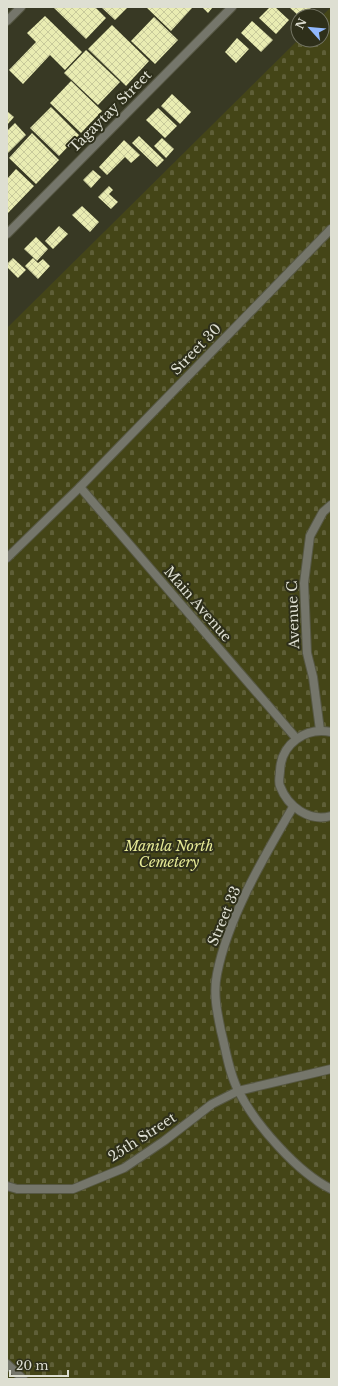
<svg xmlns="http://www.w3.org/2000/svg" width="338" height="1386" viewBox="0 0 338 1386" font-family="'Libre Baskerville',serif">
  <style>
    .cemetery { fill: url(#cemetery-stones) }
    .building { fill: url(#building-cross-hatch) }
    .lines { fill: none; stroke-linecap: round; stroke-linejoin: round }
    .lane-casing { stroke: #565743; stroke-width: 10 }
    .street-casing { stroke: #565743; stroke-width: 10 }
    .lane { stroke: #75766b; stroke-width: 8 }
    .street { stroke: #75766b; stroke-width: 8 }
    .labels { text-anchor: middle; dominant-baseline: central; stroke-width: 4; stroke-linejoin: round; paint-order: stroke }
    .street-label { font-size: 14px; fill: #dedfd2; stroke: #2e2f1a }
    .park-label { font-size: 14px; font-style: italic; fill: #e6ea97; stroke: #2e2f1a }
  </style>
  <defs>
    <pattern id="cemetery-stones" width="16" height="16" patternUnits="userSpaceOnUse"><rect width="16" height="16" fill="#444517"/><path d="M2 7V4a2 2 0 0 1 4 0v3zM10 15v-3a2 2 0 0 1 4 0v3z" fill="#5f5f38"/></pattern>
    <pattern id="building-cross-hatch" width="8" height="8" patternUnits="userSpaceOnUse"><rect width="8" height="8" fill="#e9ecb2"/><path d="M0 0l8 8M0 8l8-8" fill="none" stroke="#c8ca9b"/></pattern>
  </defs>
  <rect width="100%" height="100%" fill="#383924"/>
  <polygon class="cemetery" points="331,7 331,1379 7,1379 7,328 298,40 322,40 322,16"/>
  <g class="building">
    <polygon points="53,7 95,7 106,18 86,39"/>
    <polygon points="101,7 128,7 115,20"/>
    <polygon points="146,7 193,7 171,31"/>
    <polygon points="202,7 213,7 208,13"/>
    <polygon points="270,7 275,7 289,20 276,34 259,18"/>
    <polygon points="289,7 309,7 318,16 299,16"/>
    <polygon points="45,16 82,52 65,70 50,55 23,84 9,70 36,42 27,33"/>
    <polygon points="154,17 178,40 155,64 131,41"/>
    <polygon points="252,21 273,40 261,52 241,33"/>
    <polygon points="112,25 149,61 126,86 88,49"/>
    <polygon points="237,38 249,49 236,63 225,52"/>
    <polygon points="86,50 120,82 98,105 64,73"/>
    <polygon points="71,81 102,111 81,133 50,103"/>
    <polygon points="172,94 191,112 180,124 161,106"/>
    <polygon points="51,107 79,135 59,156 30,128"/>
    <polygon points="158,108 177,126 165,138 146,120"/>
    <polygon points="7,111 14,117 7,125"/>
    <polygon points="15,123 26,135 7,154 7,131"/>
    <polygon points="32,133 59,160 36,184 9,158"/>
    <polygon points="139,136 164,160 157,167 132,143"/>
    <polygon points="162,138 174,149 166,158 154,146"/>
    <polygon points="124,140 140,155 131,163 125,157 107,175 99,167"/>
    <polygon points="16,169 34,186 8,213 7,179"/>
    <polygon points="93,170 101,177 91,188 83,180"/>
    <polygon points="109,186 113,190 109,194 118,202 111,209 98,197"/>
    <polygon points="82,206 99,222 90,232 72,215"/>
    <polygon points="59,226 68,234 53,249 45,241"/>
    <polygon points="36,237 48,249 37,261 24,249"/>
    <polygon points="13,258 26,270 18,278 7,267 7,264"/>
    <polygon points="33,258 38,263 43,259 50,266 38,279 25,266"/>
  </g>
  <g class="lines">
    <defs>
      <g id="lane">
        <polyline points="80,487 296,738"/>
        <polyline points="7,558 80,487 331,229"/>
        <polyline points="320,730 313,677 307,653 304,583 310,536 323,512 331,505"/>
        <path d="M331,732c-26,-5 -50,12 -51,39 0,4 -2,11 0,15 8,21 29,36 51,30"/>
        <path d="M293,807c-29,50 -65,110 -76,167 -4,19 0,38 4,57 5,19 8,43 18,61 17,33 58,80 92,97"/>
        <polyline points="7,1186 17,1189 73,1189 124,1168 164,1141 212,1104 238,1091 331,1069"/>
        <polyline points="7,1364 23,1379"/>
      </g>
      <g id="street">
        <polyline points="7,21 21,7"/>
        <polyline points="7,234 232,7"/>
      </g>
    </defs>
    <use href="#lane" class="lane-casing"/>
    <use href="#street" class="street-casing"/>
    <use href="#lane" class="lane"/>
    <use href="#street" class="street"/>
  </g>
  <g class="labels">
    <g class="street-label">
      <text transform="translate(110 111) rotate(-45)">Tagaytay Street</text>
      <text transform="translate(196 349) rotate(-46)">Street 30</text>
      <text transform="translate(198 604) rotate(49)">Main Avenue</text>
      <text transform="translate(293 615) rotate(-92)">Avenue C</text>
      <text transform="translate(224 916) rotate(-67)">Street 33</text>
      <text transform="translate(142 1137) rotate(-33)">25th Street</text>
    </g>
    <g class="park-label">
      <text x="169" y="846">Manila North<tspan x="169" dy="16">Cemetery</tspan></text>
    </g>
  </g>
  <rect width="338" height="1386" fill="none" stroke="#dedfd2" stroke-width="16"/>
  <g transform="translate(310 28) rotate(297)"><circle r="19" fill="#2e2f1a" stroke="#747564"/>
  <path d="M0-3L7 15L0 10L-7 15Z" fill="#90b8fd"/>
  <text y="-6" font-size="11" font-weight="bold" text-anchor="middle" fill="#dedfd2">N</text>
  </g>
  <path d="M10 1370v6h58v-6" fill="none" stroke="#dedfd2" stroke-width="2"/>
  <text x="16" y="1370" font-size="12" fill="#dedfd2" stroke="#2e2f1a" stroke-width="3" paint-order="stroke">20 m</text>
</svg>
